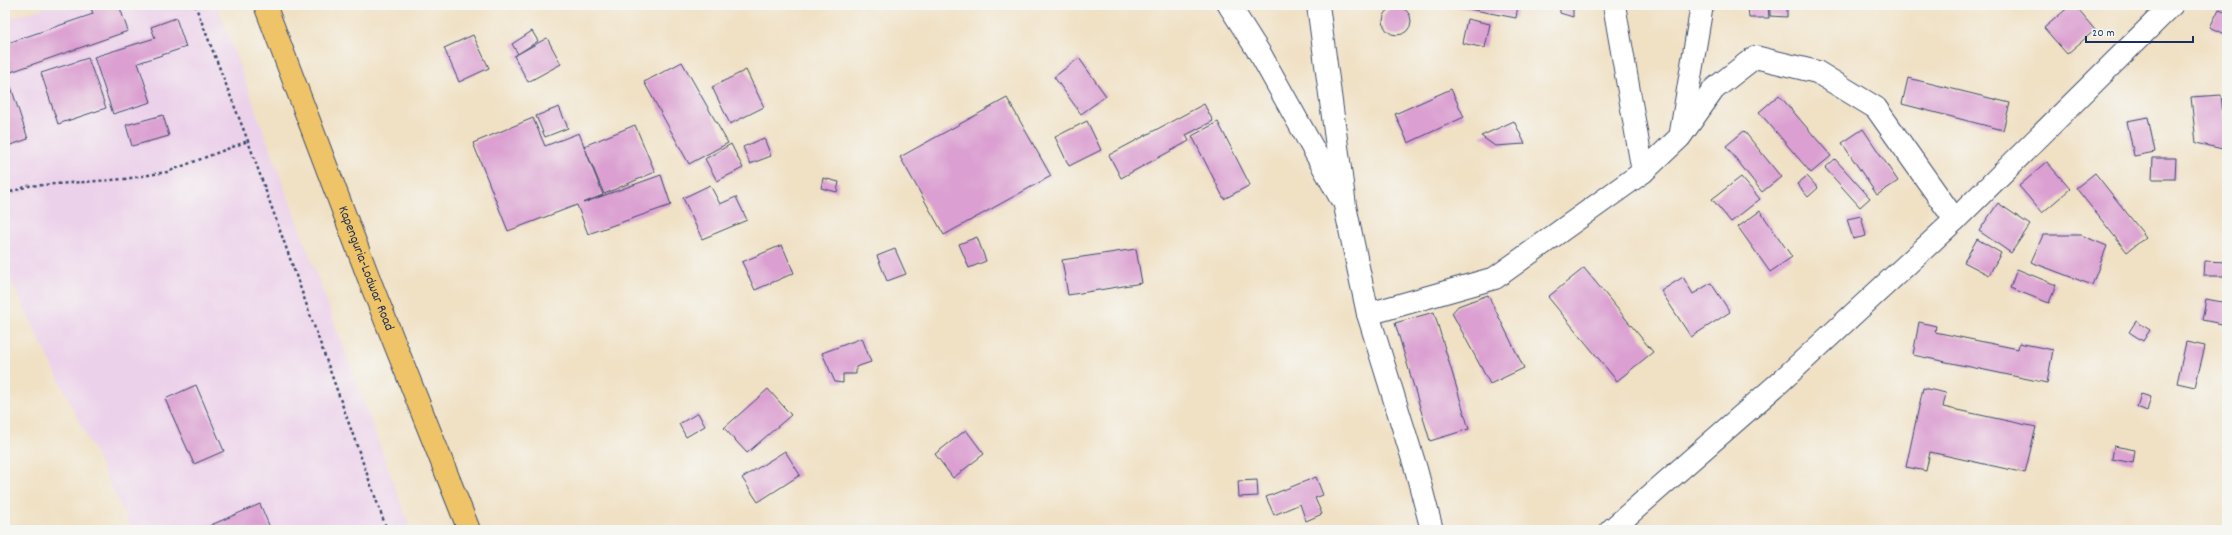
<svg xmlns="http://www.w3.org/2000/svg" width="2232" height="535" viewBox="0 0 2232 535" font-family="Dekko,sans-serif">
  <style>
    .built { fill: #ecd1ea }
    .building { fill: #dba0d1 }
    .lines { fill: none; stroke-linecap: round; stroke-linejoin: round }
    .minor-casing { stroke: #3b4a6d; stroke-width: 24 }
    .tertiary-casing { stroke: #3b4a6d; stroke-width: 24 }
    .trunk-casing { stroke: #3b4a6d; stroke-width: 24 }
    .path { stroke: #3b4a6d; stroke-width: 2.5; stroke-dasharray: 3 3; stroke-linecap: butt }
    .minor { stroke: #fff; stroke-width: 22 }
    .tertiary { stroke: #fff; stroke-width: 22 }
    .trunk { stroke: #efc469; stroke-width: 22 }
    .labels { text-anchor: middle; dominant-baseline: central; stroke-width: 3; stroke-linejoin: round; paint-order: stroke }
    .street-label { font-size: 14px; fill: #1b2f5e; stroke: #f6f6f2 }
  </style>
  <rect width="100%" height="100%" fill="#f6f6f2"/>
  <filter id="ink" filterUnits="userSpaceOnUse"><feTurbulence type="fractalNoise" baseFrequency=".025" numOctaves="2"/><feDisplacementMap in="SourceGraphic" scale="8" xChannelSelector="R" yChannelSelector="G"/><feConvolveMatrix kernelMatrix="1 2 1 2 8 2 1 2 1" color-interpolation-filters="sRGB"/></filter>
  <filter id="wash" filterUnits="userSpaceOnUse"><feTurbulence type="fractalNoise" baseFrequency=".012" numOctaves="4" result="noise"/><feDisplacementMap in="SourceGraphic" scale="16" xChannelSelector="R" yChannelSelector="G"/><feGaussianBlur stdDeviation="0.9" result="paint"/><feColorMatrix in="noise" values="0 0 0 0 0 0 0 0 0 0 0 0 0 0 0 0 0 1.4 0 .05"/><feComposite in="paint" operator="in"/></filter>
  <g filter="url(#wash)">
    <rect width="100%" height="100%" fill="#f0e1c5"/>
    <polygon class="built" points="54,5 217,5 411,530 132,530 5,268 5,20"/>
    <g id="blocks">
      <g class="building">
        <polygon points="90,5 119,5 128,31 5,74 5,44 93,14"/>
        <polygon points="1448,5 1518,5 1516,18"/>
        <polygon points="1560,5 1573,5 1573,17 1560,13"/>
        <polygon points="1748,5 1768,5 1769,18 1749,18"/>
        <polygon points="1770,5 1787,5 1787,17 1770,16"/>
        <polygon points="2071,5 2074,5 2095,30 2067,54 2044,28"/>
        <circle cx="1397" cy="21" r="14"/>
        <polygon points="2219,9 2227,12 2225,34 2210,27"/>
        <polygon points="176,18 186,47 138,63 151,102 113,114 94,57 155,38 151,27"/>
        <polygon points="1467,19 1490,24 1485,48 1462,43"/>
        <polygon points="532,31 538,41 518,54 512,44"/>
        <polygon points="473,35 489,68 459,82 444,48"/>
        <polygon points="547,38 561,64 528,82 514,56"/>
        <polygon points="88,58 106,108 58,124 41,73"/>
        <polygon points="1079,58 1106,96 1081,114 1054,77"/>
        <polygon points="682,62 728,143 689,164 644,82"/>
        <polygon points="746,70 764,107 730,124 712,87"/>
        <polygon points="1908,78 2010,103 2003,130 1902,104"/>
        <polygon points="11,87 28,139 5,147 5,89"/>
        <polygon points="1451,89 1464,117 1408,143 1395,114"/>
        <polygon points="1779,95 1831,156 1811,173 1759,112"/>
        <polygon points="2221,95 2227,150 2196,143 2191,97"/>
        <polygon points="1007,98 1051,176 944,235 900,157"/>
        <polygon points="1204,104 1213,121 1186,135 1189,141 1121,178 1109,155"/>
        <polygon points="559,107 568,128 545,137 536,116"/>
        <polygon points="163,115 169,136 132,146 126,125"/>
        <polygon points="2148,117 2155,152 2134,156 2127,121"/>
        <polygon points="533,118 545,146 579,133 603,195 583,203 661,175 671,205 588,234 577,205 508,231 473,143"/>
        <polygon points="1087,121 1101,150 1069,166 1055,137"/>
        <polygon points="1514,121 1525,144 1495,146 1481,136"/>
        <polygon points="1218,122 1250,185 1224,199 1192,136"/>
        <polygon points="635,125 655,172 604,194 584,146"/>
        <polygon points="1863,129 1898,181 1877,195 1842,143"/>
        <polygon points="1744,131 1781,177 1762,192 1726,146"/>
        <polygon points="764,138 771,156 750,164 743,147"/>
        <polygon points="731,144 743,168 717,181 705,159"/>
        <polygon points="2153,158 2176,158 2175,179 2152,179"/>
        <polygon points="1835,159 1870,198 1860,207 1825,168"/>
        <polygon points="2047,162 2070,189 2042,213 2019,186"/>
        <polygon points="2095,173 2146,237 2127,252 2076,188"/>
        <polygon points="1807,176 1818,188 1808,197 1797,184"/>
        <polygon points="1741,177 1760,199 1731,222 1712,199"/>
        <polygon points="823,178 839,182 837,192 821,188"/>
        <polygon points="710,185 720,204 736,197 747,220 702,239 683,198"/>
        <polygon points="1998,203 2030,225 2011,253 1979,231"/>
        <polygon points="1760,211 1792,257 1770,272 1738,227"/>
        <polygon points="1861,216 1866,236 1853,239 1847,219"/>
        <polygon points="2043,235 2081,235 2107,246 2092,285 2031,262"/>
        <polygon points="977,237 986,261 969,268 959,244"/>
        <polygon points="1977,239 2001,253 1989,275 1964,262"/>
        <polygon points="782,245 794,273 755,290 742,262"/>
        <polygon points="895,249 906,274 887,281 877,256"/>
        <polygon points="1136,249 1142,283 1068,295 1062,260"/>
        <polygon points="2205,261 2227,262 2227,276 2204,276"/>
        <polygon points="1584,268 1653,352 1617,381 1548,297"/>
        <polygon points="2017,269 2056,285 2049,303 2010,288"/>
        <polygon points="1683,277 1693,294 1711,283 1730,312 1691,337 1661,291"/>
        <polygon points="1488,295 1524,368 1490,384 1452,313 1458,306"/>
        <polygon points="2206,299 2227,303 2227,325 2202,320"/>
        <polygon points="1434,312 1469,429 1430,441 1395,323"/>
        <polygon points="2136,321 2150,330 2143,341 2129,332"/>
        <polygon points="1919,322 1936,326 1935,332 2018,349 2019,343 2053,350 2047,383 1913,355"/>
        <polygon points="862,338 871,362 856,367 856,374 843,374 843,383 835,382 822,353"/>
        <polygon points="2186,342 2205,346 2195,387 2177,383"/>
        <polygon points="196,385 224,451 194,464 165,399"/>
        <polygon points="1923,388 1946,393 1943,407 2036,427 2025,473 1930,452 1926,471 1906,467"/>
        <polygon points="768,389 791,415 747,453 724,428"/>
        <polygon points="2141,394 2151,397 2147,411 2137,407"/>
        <polygon points="698,413 705,426 686,437 679,424"/>
        <polygon points="966,430 984,454 953,478 935,454"/>
        <polygon points="2114,446 2135,450 2133,463 2112,459"/>
        <polygon points="785,451 800,475 758,502 742,478"/>
        <polygon points="1316,477 1323,495 1315,498 1322,514 1306,521 1300,504 1274,515 1266,497"/>
        <polygon points="1257,480 1258,496 1239,497 1238,481"/>
        <polygon points="260,504 271,530 213,530 211,525"/>
      </g>
    </g>
  </g>
  <g filter="url(#ink)">
    <use href="#blocks" fill-opacity="0" stroke="#3b4a6d" stroke-width="1"/>
    <g class="lines">
      <defs>
        <g id="minor">
          <polyline points="1229,5 1262,57 1340,197"/>
          <polyline points="1318,5 1345,206 1368,314 1416,469 1432,530"/>
          <polyline points="1614,5 1643,172"/>
          <polyline points="1681,132 1702,5"/>
          <polyline points="1368,314 1495,278 1643,172 1680,137 1714,89 1755,57 1817,72 1876,108 1955,220"/>
        </g>
        <polyline id="tertiary" points="1611,530 1779,383 1955,220 2172,5"/>
        <g id="trunk">
          <path id="s1" d="M265,5l106,279 98,246"/>
        </g>
      </defs>
      <use href="#minor" class="minor-casing"/>
      <use href="#tertiary" class="tertiary-casing"/>
      <use href="#trunk" class="trunk-casing"/>
      <g class="path">
        <polyline points="195,5 248,141 387,530"/>
        <polyline points="5,194 28,186 125,179 167,172 248,141"/>
      </g>
      <use href="#minor" class="minor"/>
      <use href="#tertiary" class="tertiary"/>
      <use href="#trunk" class="trunk"/>
    </g>
  </g>
  <g class="labels">
    <g class="street-label">
      <text stroke="none"><textPath href="#s1" startOffset="282">Kapenguria-Lodwar Road</textPath></text>
    </g>
  </g>
  <rect width="2232" height="535" fill="none" stroke="#f6f6f2" stroke-width="20"/>
  <path d="M2086 36v6h107v-6" fill="none" stroke="#1b2f5e" stroke-width="2"/>
  <text x="2092" y="36" font-size="12" fill="#1b2f5e" stroke="#f6f6f2" stroke-width="3" paint-order="stroke">20 m</text>
</svg>
